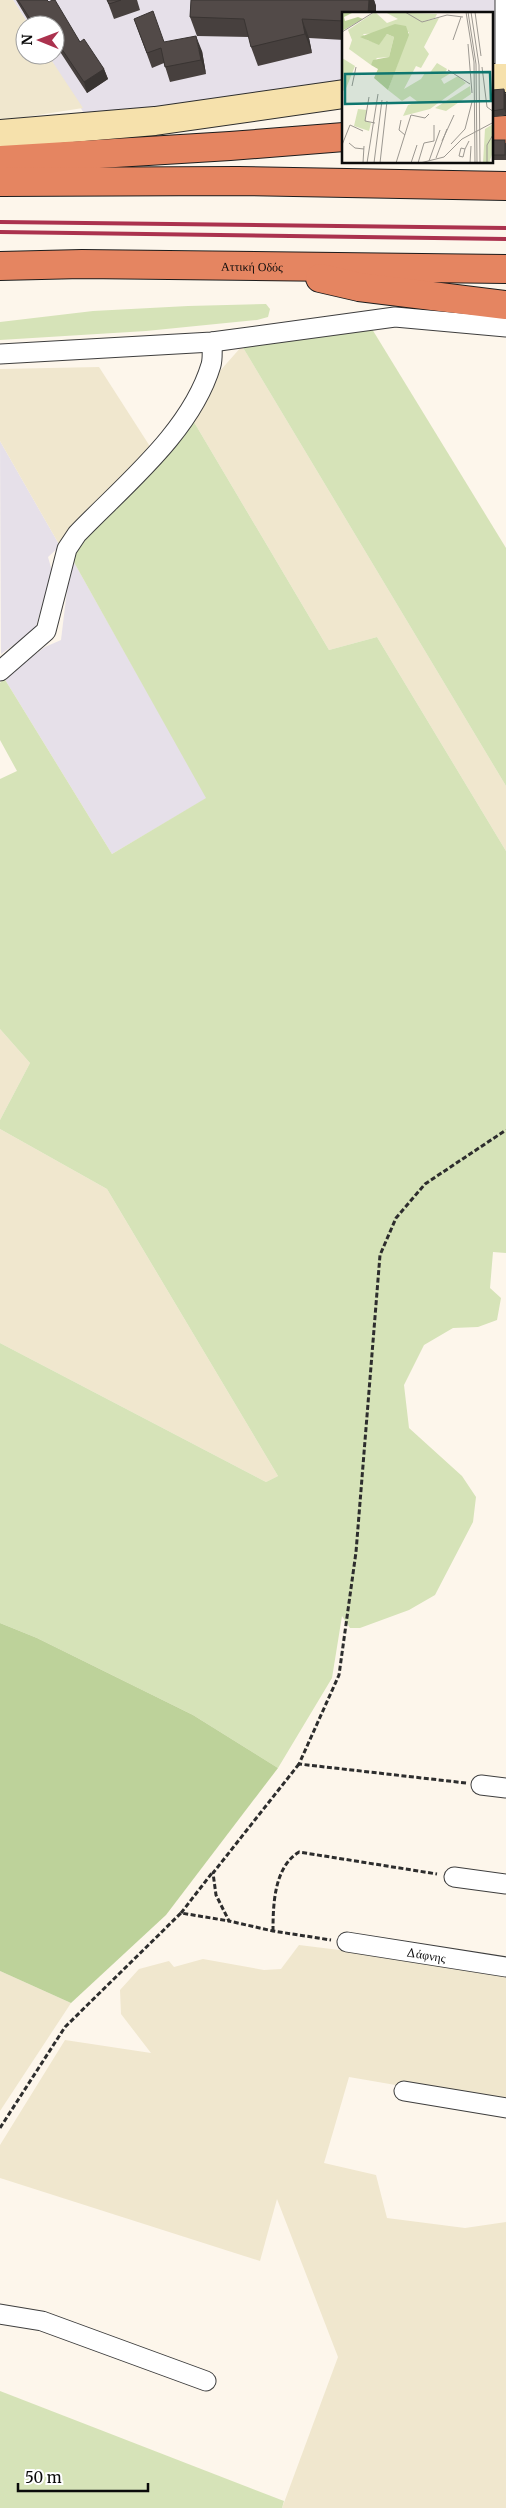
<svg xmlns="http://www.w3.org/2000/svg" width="506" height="2508" viewBox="0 0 506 2508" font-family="Merriweather,serif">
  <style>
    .industrial { fill: #e6e0e9 }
    .farmland { fill: #f0e7ce }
    .green { fill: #d6e3b8 }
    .forest { fill: #bdd29a }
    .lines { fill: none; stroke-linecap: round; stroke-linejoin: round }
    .street-casing { stroke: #3e3e3e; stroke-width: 21 }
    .secondary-casing { stroke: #2d2d2d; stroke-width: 30 }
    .highway-casing { stroke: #1c1c1c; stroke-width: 30 }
    .path { stroke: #2d2d2d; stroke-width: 3; stroke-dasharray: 5 2.5; stroke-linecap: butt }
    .street { stroke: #fff; stroke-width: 19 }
    .secondary { stroke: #f6e1ac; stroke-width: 28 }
    .highway { stroke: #e58561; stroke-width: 28 }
    .rail { stroke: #ab324e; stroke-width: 4 }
    .wall { fill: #47403e }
    .shaded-wall { fill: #393432 }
    .building { fill: #524a48; stroke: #393432 }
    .labels { text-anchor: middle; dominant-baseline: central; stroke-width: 5; stroke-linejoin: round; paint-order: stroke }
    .street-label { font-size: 12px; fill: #0b0b0b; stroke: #fff }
    .inset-road { fill: none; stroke: #9c9891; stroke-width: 1 }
    .view { fill: #0f766e; fill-opacity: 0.15; stroke: #0f766e; stroke-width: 2.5 }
    .inset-edge { fill: none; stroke: #0b0b0b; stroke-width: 2.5 }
  </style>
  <rect width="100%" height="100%" fill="#fdf6eb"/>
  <g class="industrial">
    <polygon points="13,0 506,0 506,92 492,93 492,14 344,14 343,104 93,128 48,55 55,55 55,25 29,25"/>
    <polygon points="0,441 60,546 48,557 52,571 35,630 1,654"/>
    <polygon points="71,557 207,798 112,854 4,678 45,647 61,640"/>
  </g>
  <g class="farmland">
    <polygon points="0,0 13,0 29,25 25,25 25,55 48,55 83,108 0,121"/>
    <polygon points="242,346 506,786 506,851 377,637 329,650 191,417 219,372"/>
    <polygon points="99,367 151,448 60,546 0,441 0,369"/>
    <polygon points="0,1029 30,1063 0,1120"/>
    <polygon points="0,1129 107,1189 278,1476 266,1482 0,1343"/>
    <polygon points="299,1945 380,1955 506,1976 506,2104 349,2077 324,2163 376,2175 387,2218 465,2228 506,2222 506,2508 282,2508 338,2357 277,2199 260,2261 0,2178 0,2145 65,2040 151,2053 121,2014 120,1990 139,1969 169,1961 174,1967 203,1959 264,1970 281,1969"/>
    <polygon points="0,1971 71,2003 0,2111"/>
  </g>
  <g class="green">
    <polygon points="266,304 270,309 268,317 257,320 146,331 0,340 0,322 93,311 188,306"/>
    <polygon points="372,329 506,548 506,786 242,346"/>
    <polygon points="191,417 329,650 377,637 506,851 506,1253 493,1252 490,1288 501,1298 497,1320 478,1327 453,1328 424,1345 404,1385 409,1428 462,1476 476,1497 473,1522 435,1595 409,1610 360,1628 350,1628 342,1616 332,1678 278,1768 193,1715 37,1638 0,1623 0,1343 266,1482 278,1476 107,1189 0,1129 0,1120 30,1063 0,1029 0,779 17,771 0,740 0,683 4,678 112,854 206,798 71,557 79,541"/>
    <polygon points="0,2391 284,2501 282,2508 0,2508"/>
  </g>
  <polygon class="forest" points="0,1623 37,1638 193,1715 278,1768 166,1915 71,2003 0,1971"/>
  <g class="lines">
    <defs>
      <g id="street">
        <polyline points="505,78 505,0"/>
        <polyline points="0,354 212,342 395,317 506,327"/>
        <path d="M0,671l46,-40 21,-82 10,-15c47,-49 114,-102 134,-169 2,-7 1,-16 1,-23"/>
        <polyline points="481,1785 506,1788"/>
        <polyline points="454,1877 506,1884"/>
        <path id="s1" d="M347,1942l159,25"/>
        <polyline points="404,2091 506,2108"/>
        <polyline points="0,2314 42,2321 206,2381"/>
      </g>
      <g id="secondary">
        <polyline points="492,78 506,78"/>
        <polyline points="0,134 155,121 344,94"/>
      </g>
      <g id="highway">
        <polyline points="492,131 506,130"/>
        <polyline points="0,160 230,146 344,137"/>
        <polyline points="0,182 238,181 506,186"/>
        <path id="s2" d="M0,266l82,-2 424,5"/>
        <polyline points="320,278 359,287 506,305"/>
      </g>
    </defs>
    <use href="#street" class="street-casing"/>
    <use href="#secondary" class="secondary-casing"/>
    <use href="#highway" class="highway-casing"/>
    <g class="path">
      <polyline points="299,1764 213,1873 216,1895 229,1921 273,1931 331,1940"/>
      <polyline points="466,1783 299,1764 339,1675 356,1552 380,1255 396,1218 425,1184 506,1130"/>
      <polyline points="181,1913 212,1873"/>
      <path d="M273,1931c0,-26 1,-64 26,-79l138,22"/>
      <polyline points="0,2128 65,2027 181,1913 229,1921"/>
    </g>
    <use href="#street" class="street"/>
    <use href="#secondary" class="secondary"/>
    <use href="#highway" class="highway"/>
    <g class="rail">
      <polyline points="0,222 506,228"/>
      <polyline points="0,232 506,239"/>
    </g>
  </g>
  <g class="wall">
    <polygon points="16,0 47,0 80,42 104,69 108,79 87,93 55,44 55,25 31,25"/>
    <polygon points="107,0 137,0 140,10 114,19"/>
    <polygon points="191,0 374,0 376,6 376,14 344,14 344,40 309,38 312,53 258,66 251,47 249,37 197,36 190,17"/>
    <polygon points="134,19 164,42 202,51 206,74 170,82 164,63 152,68"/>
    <polygon points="492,90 506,94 506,115 492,117"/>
    <polygon points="492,140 506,143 506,160 492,160"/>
  </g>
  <g class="shaded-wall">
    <polygon points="369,0 374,0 376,6 376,14 368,14"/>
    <polygon points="302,19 309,38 312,53 305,34"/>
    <polygon points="196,36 202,51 206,74 201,60"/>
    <polygon points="104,69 108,79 87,93 84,82"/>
    <polygon points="504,89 506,94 506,114 504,109"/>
  </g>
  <g class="building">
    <polygon points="18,0 47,0 49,2 52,0 55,0 80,42 84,39 104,69 84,82 55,39 55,25 34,25"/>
    <polygon points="107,0 121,0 109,4"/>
    <polygon points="191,0 369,0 368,14 344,14 344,21 302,19 305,34 251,47 244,19 190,17"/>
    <polygon points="153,11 164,42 196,36 201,60 165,67 161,48 147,53 134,19"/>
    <polygon points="504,89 504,109 492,111 492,90"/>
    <rect x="492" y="140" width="13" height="15"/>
  </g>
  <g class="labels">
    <g class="street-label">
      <text stroke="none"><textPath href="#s2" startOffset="252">Αττική Οδός</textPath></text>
      <text stroke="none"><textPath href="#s1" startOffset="80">Δάφνης</textPath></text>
    </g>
  </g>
  <g transform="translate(342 12)">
    <rect width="151" height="151" fill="#fdf6eb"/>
    <path d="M33,0l12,11 11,-4 -13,-7 52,2 -2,4 -15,4 19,-4 -15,29 5,7 -8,14 -5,-2 -12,23 17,-10 4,-6 4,1 8,-11 10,6 -2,4h6l-10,6 3,5 14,-8 8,7 -36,26 -27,7 5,-11 10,-3 -8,-6 -8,5 -14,-11 21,-58 -46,2 4,6 12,4 8,-10 7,3 -5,20 -12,1 -6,7 -22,-16 3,-9 -4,-10zM0,46l13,8 -10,25 -3,-1zM128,74l1,8 -25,17 -11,-3zM16,97l9,1 -2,10 6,3 -2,8 -15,-5zM151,112v28l-4,11h-6l2,-34z" fill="#d6e3b8"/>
    <path d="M0,0h12l-10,5 1,4 13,-4 5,2 -21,12zM53,12l11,2 3,9 -21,55 -14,-12 4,-9 -7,-4 2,-5 16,-3 5,-20 -7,-3 -8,11 -19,-8z" fill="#bdd29a"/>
    <path class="inset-road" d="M63,0l17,10 25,-7 16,2M124,0l8,50 1,101M126,0l8,52 1,99M129,0l8,53 1,98M133,0l6,44M0,20l32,-20M111,28l8,-23M126,32l4,49M140,55l5,40 7,5M106,58l22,14M10,74l4,-19M27,85l-4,24 10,2M59,108l-2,10 6,5M100,129l12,-26M7,131l6,5 9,1M109,132l14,-15 7,-27M0,133l8,-20 13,6M123,137l-2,8 -4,-1 2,-8 4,1 4,-8M94,146l11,-29M87,149l11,-31M21,151l1,-17M25,151l11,-69M32,151l8,-63M38,151l7,-62M54,151l15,-48 14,3 4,-4M69,151l6,-18M76,151l6,-20 10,-2v-16M78,151l24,-6 18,-18 32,-17M128,151l1,-17M145,151v-18l7,-12"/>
    <path class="view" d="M148,60l1,29 -146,3v-30z"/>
    <rect width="151" height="151" class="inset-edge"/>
  </g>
  <g transform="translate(40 40) rotate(271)"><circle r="24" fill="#ffffff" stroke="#9d9d9d"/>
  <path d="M0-4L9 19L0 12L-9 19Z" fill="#ab324e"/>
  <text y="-8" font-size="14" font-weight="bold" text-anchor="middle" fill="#0b0b0b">N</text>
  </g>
  <path d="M18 2483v8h130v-8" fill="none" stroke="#0b0b0b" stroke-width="2.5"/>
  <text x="25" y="2483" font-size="15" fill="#0b0b0b" stroke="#ffffff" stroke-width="4" paint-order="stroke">50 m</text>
</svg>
